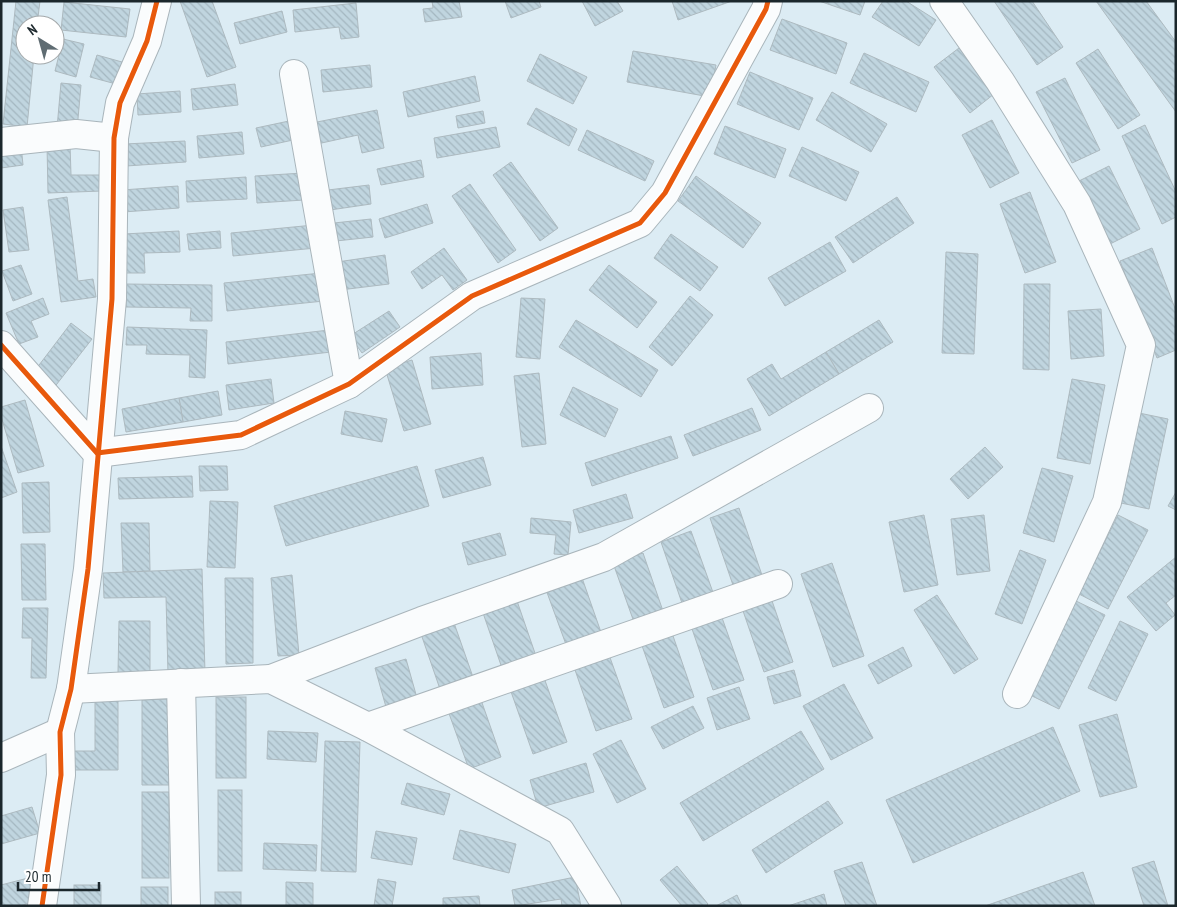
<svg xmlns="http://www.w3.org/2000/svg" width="1177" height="907" viewBox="0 0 1177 907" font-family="'PT Sans Narrow',sans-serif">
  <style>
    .building { fill: url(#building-back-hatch); stroke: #adbac0 }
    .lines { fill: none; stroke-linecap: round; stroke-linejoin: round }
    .minor-casing { stroke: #a9b5bb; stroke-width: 30 }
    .minor { stroke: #fafcfd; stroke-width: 28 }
    .cycleway-casing { stroke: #fff; stroke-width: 8 }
    .cycleway { stroke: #e8590c; stroke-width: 5 }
  </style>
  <defs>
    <pattern id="building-back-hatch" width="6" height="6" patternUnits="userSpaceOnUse" patternTransform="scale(1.25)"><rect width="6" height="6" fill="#c0d5df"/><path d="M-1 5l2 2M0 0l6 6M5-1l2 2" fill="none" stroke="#a4b7c0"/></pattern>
  </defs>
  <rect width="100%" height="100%" fill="#dcecf4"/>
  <g class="building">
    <polygon points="16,1 40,1 37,25 25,25 25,55 34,55 27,127 3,124"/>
    <polygon points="180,1 212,1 236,67 207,77"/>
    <polygon points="432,1 459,1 462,17 425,22 423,9 433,8"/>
    <polygon points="505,1 539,1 541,7 511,18"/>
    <polygon points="582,1 617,1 623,11 595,26"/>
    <polygon points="672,1 732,1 678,20"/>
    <polygon points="819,1 865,1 860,15"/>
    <polygon points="883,1 906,1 936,20 919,46 872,17"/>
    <polygon points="994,1 1032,1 1063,47 1037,65"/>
    <polygon points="1096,1 1146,1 1176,42 1176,112"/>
    <polygon points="64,2 130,9 126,37 61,30"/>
    <polygon points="356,3 359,37 341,39 339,27 295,32 293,10"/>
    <polygon points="282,11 287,32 240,44 234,23"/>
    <polygon points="782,19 847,43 836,74 770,50"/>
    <polygon points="63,39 84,44 76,77 55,71"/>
    <polygon points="959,48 994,94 970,113 934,67"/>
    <polygon points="1098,49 1140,115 1118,129 1076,63"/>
    <polygon points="633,51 716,65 710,97 627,82"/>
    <polygon points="864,53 929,82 916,112 850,83"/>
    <polygon points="540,54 587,77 573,104 527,81"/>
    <polygon points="97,55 122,62 116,84 90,77"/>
    <polygon points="370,65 372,87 323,92 321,70"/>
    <polygon points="750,72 813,98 799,130 737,104"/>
    <polygon points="475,76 480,101 408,117 403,92"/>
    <polygon points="1065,78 1100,150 1072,163 1036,92"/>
    <polygon points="61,83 81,85 77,130 57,128"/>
    <polygon points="235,84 238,105 193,110 191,89"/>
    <polygon points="180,91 181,112 138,115 137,94"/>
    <polygon points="832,92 887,124 871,152 816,120"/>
    <polygon points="536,108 577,129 569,146 527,124"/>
    <polygon points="377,110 384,148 362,153 358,135 317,144 312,123"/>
    <polygon points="483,111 485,123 458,128 456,116"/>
    <polygon points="992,120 1019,173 990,188 962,135"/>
    <polygon points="289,121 293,140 261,147 256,128"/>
    <polygon points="1145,125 1176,192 1176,217 1162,224 1122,136"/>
    <polygon points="725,126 786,149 775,178 714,154"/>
    <polygon points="496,127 500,147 437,158 434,138"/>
    <polygon points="587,130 654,161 645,181 578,150"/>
    <polygon points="242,132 244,154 199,158 197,136"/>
    <polygon points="185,141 186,162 126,166 125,144"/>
    <polygon points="70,144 71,175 102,175 102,191 48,193 47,145"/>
    <polygon points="21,145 23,165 1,168 1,148"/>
    <polygon points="802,147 859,172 846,201 789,176"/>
    <polygon points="421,160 424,177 381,185 377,169"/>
    <polygon points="511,162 558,228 540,241 493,175"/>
    <polygon points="1109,166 1140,229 1108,245 1077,182"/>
    <polygon points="303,173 304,200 257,203 255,176"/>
    <polygon points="696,176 761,223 743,248 678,201"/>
    <polygon points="246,177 247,199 187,202 186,181"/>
    <polygon points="470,184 516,250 498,263 452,196"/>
    <polygon points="369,185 371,204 330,210 328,190"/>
    <polygon points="178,186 179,208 123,212 122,190"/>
    <polygon points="1030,192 1056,262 1025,273 1000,204"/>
    <polygon points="67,197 78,281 93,279 96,297 61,302 48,200"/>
    <polygon points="897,197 914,223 853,263 835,237"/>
    <polygon points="427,204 433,223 385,238 379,219"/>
    <polygon points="23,207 29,250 9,252 3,210"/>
    <polygon points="371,219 373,237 336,241 334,223"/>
    <polygon points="314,225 316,248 233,256 231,233"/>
    <polygon points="179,231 180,252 144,253 145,273 126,273 124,234"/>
    <polygon points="220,231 221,248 189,250 187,234"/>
    <polygon points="671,234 718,267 700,291 654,258"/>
    <polygon points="830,242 846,271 785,306 768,278"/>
    <polygon points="444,248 467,280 453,290 442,275 422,289 411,272"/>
    <polygon points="1152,248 1176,311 1176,350 1157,358 1120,261"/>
    <polygon points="946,252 978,254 974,354 942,353"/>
    <polygon points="385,255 389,284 340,290 337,262"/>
    <polygon points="21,265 32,294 13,301 2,271"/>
    <polygon points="609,265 657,302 637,328 589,290"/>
    <polygon points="321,273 324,301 227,311 224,283"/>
    <polygon points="126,284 212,285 212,321 190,321 191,308 126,307"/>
    <polygon points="1024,284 1050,284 1049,370 1023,369"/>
    <polygon points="690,296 713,315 672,366 649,347"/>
    <polygon points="43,298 49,314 31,321 38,337 19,344 6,313"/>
    <polygon points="521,298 545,299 540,359 516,357"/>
    <polygon points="1101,309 1104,356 1071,359 1068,311"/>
    <polygon points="389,311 400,327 362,353 350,336"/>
    <polygon points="576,320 658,370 641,397 559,347"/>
    <polygon points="879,320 893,342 839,374 826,352"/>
    <polygon points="71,323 92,339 53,389 33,373"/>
    <polygon points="127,327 207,330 205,378 189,377 190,355 146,354 147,345 126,345"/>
    <polygon points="329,330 331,352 228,364 226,342"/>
    <polygon points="826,352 839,374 769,416 747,379 772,364 781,379"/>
    <polygon points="481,353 483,385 432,389 430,357"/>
    <polygon points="412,360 431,424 404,431 385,368"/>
    <polygon points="539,373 546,444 522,447 514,376"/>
    <polygon points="271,379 274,403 229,410 226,385"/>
    <polygon points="1072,379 1105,385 1090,464 1057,458"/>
    <polygon points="573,387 618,409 605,437 560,415"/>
    <polygon points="218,391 222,415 183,422 179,398"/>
    <polygon points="179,398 183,422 126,432 122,409"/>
    <polygon points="25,400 44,466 18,473 1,416 1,407"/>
    <polygon points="752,408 761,430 693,456 684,435"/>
    <polygon points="345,411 387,419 382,442 341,434"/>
    <polygon points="1139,413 1168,419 1149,509 1121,503"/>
    <polygon points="671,436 678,458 592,486 585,463"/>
    <polygon points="1,446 17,492 1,498"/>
    <polygon points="985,447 1003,467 968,499 950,479"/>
    <polygon points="483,457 491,485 443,498 435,470"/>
    <polygon points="199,466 227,466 228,490 200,491"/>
    <polygon points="417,466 429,506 286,546 274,506"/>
    <polygon points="1042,468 1073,476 1054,542 1023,533"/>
    <polygon points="192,476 193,497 119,499 118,478"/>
    <polygon points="49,482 50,532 23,533 22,483"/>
    <polygon points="1176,492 1176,510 1168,506"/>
    <polygon points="626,494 633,518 579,533 573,510"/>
    <polygon points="210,501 238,502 235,568 207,567"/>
    <polygon points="739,508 764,581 735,591 710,518"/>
    <polygon points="924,515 938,585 904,592 889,522"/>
    <polygon points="984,515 990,571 957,575 951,519"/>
    <polygon points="1118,515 1148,530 1108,609 1079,594"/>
    <polygon points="531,518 571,522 568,555 554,554 556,535 530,533"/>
    <polygon points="121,523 149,523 150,571 123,572"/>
    <polygon points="691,531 715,598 684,609 661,542"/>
    <polygon points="500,533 506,555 468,565 462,543"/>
    <polygon points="21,544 45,544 46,600 22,600"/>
    <polygon points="1020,550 1046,560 1022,624 995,614"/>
    <polygon points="643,553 664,614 635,625 613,563"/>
    <polygon points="1176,557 1176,595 1166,603 1175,615 1156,631 1127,597"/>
    <polygon points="832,563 864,656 833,667 801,574"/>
    <polygon points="202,569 205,673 168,674 166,597 104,598 103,573"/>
    <polygon points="292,575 299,655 278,656 271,578"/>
    <polygon points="581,575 603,638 568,650 545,587"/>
    <polygon points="225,578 253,578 253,663 226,664"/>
    <polygon points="770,595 793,662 764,672 741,605"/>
    <polygon points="937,595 978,659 954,674 914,610"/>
    <polygon points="516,598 537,659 503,671 482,610"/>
    <polygon points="1076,601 1105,615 1059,709 1030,695"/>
    <polygon points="23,608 48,608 46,678 31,678 32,638 22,638"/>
    <polygon points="720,612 744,680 713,690 690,623"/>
    <polygon points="453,620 474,680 441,692 420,631"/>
    <polygon points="119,621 150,621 150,674 118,673"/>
    <polygon points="1120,621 1148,634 1116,701 1088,688"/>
    <polygon points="671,630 694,697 664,708 640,640"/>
    <polygon points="903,647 912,666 878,684 868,665"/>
    <polygon points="608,652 632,719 596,731 573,664"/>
    <polygon points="406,659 417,698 386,707 375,668"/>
    <polygon points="794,670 801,696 774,704 767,677"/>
    <polygon points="543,675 567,742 533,754 509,686"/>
    <polygon points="844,684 873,738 831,760 803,706"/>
    <polygon points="739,687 750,719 717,730 707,698"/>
    <rect x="216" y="697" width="30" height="81"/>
    <polygon points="480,697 501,757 469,769 447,708"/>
    <polygon points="95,698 118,698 118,770 71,770 71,751 95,751"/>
    <polygon points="169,699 169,785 142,785 142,700"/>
    <polygon points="693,706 704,728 663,749 651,727"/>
    <polygon points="1117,714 1137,787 1100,797 1079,725"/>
    <polygon points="1053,727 1080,791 913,863 886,800"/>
    <polygon points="268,731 318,733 316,762 267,759"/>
    <polygon points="801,731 824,769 703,841 680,803"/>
    <polygon points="621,740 646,789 617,803 593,754"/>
    <polygon points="325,741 360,742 356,872 321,871"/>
    <polygon points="586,763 594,792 538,808 530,780"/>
    <polygon points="407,783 450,794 444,815 401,804"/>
    <rect x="218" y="790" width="24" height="81"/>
    <rect x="142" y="792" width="27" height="86"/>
    <polygon points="828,801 843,823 766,873 752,850"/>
    <polygon points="32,807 40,833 1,844 1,816"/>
    <polygon points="460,830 516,844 509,873 453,859"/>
    <polygon points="376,831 417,838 412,865 371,858"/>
    <polygon points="264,843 317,845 316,871 263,869"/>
    <polygon points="1154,861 1168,906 1144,906 1132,868"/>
    <polygon points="862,862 877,906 846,906 834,871"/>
    <polygon points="677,866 708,904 706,906 682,906 660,880"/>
    <polygon points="1083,872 1095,906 985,906"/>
    <polygon points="32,877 38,901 19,906 1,906 1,885"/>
    <polygon points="575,877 581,906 562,906 561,899 515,906 512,890"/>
    <polygon points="378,879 396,882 392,906 374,906"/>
    <polygon points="286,882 313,883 313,906 286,906"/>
    <rect x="74" y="885" width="27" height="21"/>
    <rect x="141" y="887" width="27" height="19"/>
    <rect x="215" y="892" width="26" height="14"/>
    <polygon points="824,894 827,906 788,906"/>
    <polygon points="737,895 742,906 716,906"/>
    <polygon points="479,896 480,906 443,906 443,898"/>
  </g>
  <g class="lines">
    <defs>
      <g id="minor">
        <polyline points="944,1 1000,81 1077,204 1141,345 1107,502 1017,694"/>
        <polyline points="294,74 349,384"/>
        <polyline points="1,142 76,134 114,138"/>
        <polyline points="1,345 97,453 241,435 349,384 472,296 640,223 665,193 766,9 768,1"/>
        <polyline points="271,679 422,621 604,557 869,408"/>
        <polyline points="181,683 186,906"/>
        <polyline points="71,689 271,679 368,727 560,831 607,906"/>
        <polyline points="368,727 778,584"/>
        <polyline points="1,758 60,732"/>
        <polyline points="42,906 61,775 60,732 71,689 88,569 112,299 114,138 120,103 147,41 157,1"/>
      </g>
    </defs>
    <use href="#minor" class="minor-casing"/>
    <use href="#minor" class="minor"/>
    <defs>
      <g id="cycleway">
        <polyline points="1,345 97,453 241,435 349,384 472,296 640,223 665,193 766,9 768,1"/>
        <polyline points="42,906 61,775 60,732 71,689 88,569 112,299 114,138 120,103 147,41 157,1"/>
      </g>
    </defs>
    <use href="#cycleway" class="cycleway-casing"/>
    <use href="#cycleway" class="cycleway"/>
  </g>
  <rect width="1177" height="907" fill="none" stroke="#1b272c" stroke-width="5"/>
  <g transform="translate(40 40) rotate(323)"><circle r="24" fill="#ffffff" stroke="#a4a9ab"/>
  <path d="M0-4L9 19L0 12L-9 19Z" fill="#5f6c72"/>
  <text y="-8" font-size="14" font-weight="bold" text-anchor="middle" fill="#1b272c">N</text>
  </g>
  <path d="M18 882v8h81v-8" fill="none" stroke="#1b272c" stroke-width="2.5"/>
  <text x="25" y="882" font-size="15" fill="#1b272c" stroke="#ffffff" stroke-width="4" paint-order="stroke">20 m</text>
</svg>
